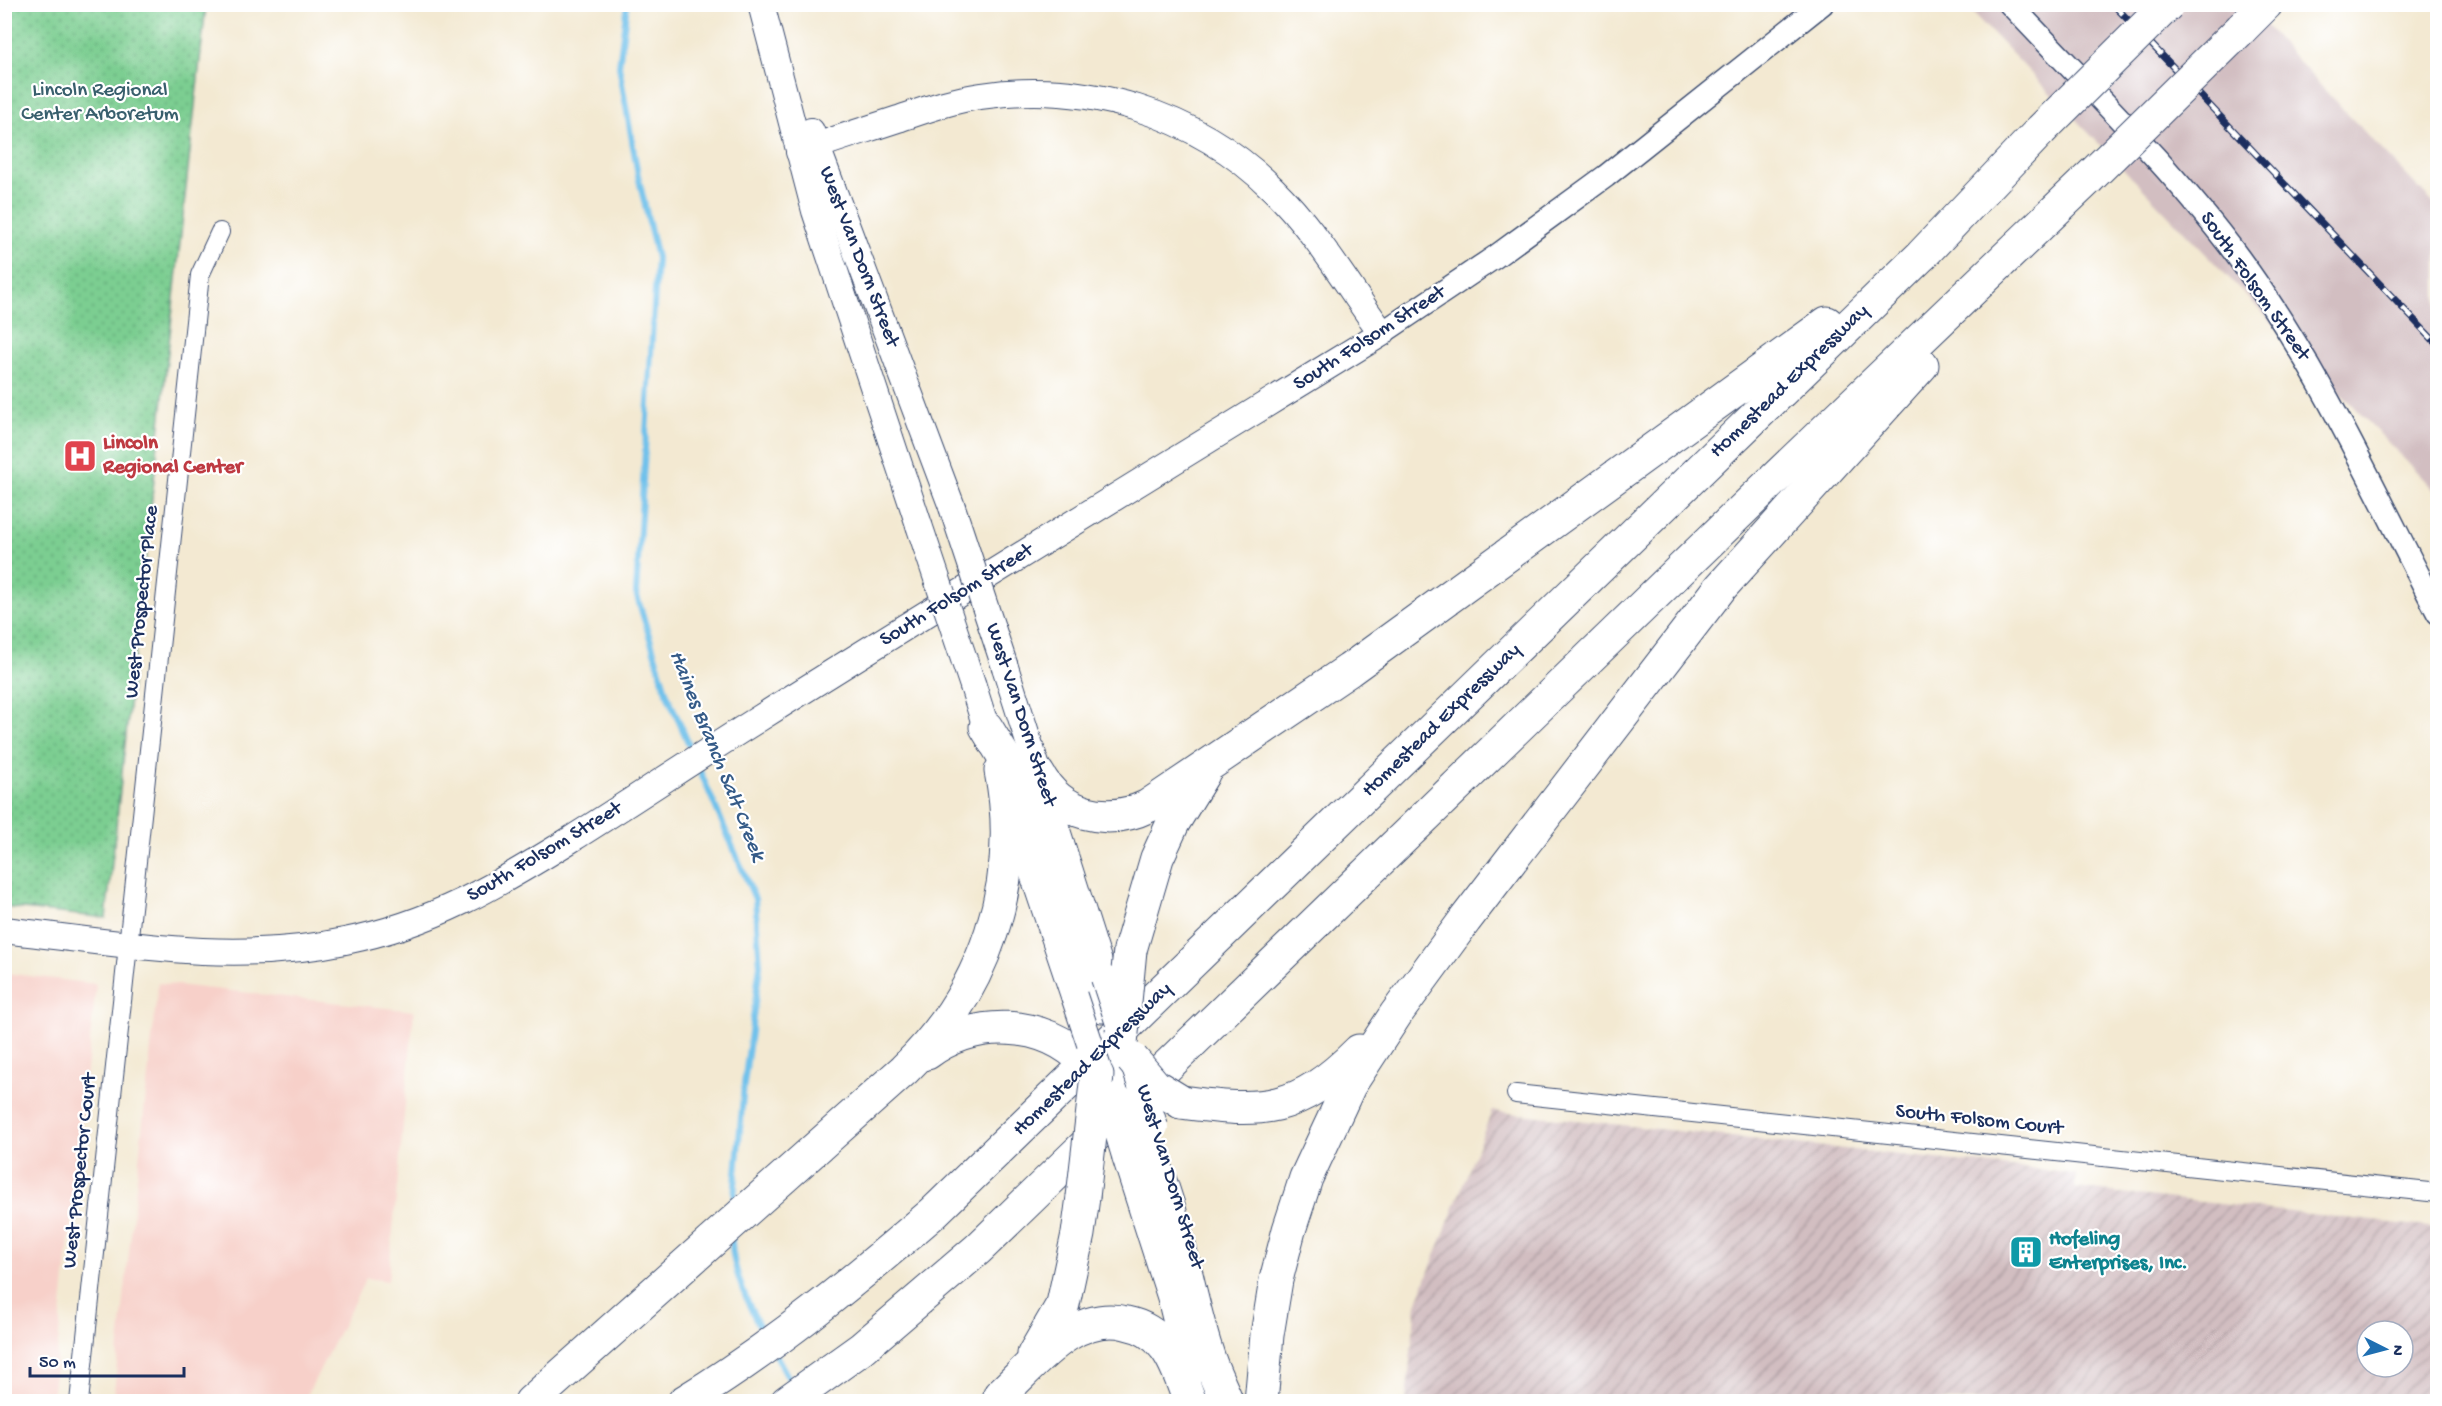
<svg xmlns="http://www.w3.org/2000/svg" width="2442" height="1406" viewBox="0 0 2442 1406" font-family="'Gochi Hand',sans-serif">
  <style>
    .built { fill: #f7d0c9 }
    .industrial { fill: url(#industrial-furrows); fill-rule: evenodd }
    .railway { fill: #d2bec1 }
    .green { fill: url(#green-dots); stroke: #4b7e78; stroke-width: 1.5 }
    .lines { fill: none; stroke-linecap: round; stroke-linejoin: round }
    .stream { stroke: #70c1eb; stroke-width: 6 }
    .minor-casing { stroke: #3b4b6f; stroke-width: 20 }
    .tertiary-casing { stroke: #3b4b6f; stroke-width: 25 }
    .secondary-casing { stroke: #3b4b6f; stroke-width: 28 }
    .motorway-casing { stroke: #3b4b6f; stroke-width: 35 }
    .minor { stroke: #fff; stroke-width: 18 }
    .tertiary { stroke: #fff; stroke-width: 22 }
    .secondary { stroke: #fff; stroke-width: 26 }
    .motorway { stroke: #fff; stroke-width: 33 }
    .rail-casing { stroke: #1b2f5e; stroke-width: 7 }
    .rail { stroke: #fff; stroke-width: 4.5; stroke-dasharray: 14; stroke-linecap: butt }
    .secondary-bridge-casing { stroke: #3b4b6f; stroke-width: 28; stroke-linecap: butt }
    .motorway-bridge-casing { stroke: #3b4b6f; stroke-width: 35; stroke-linecap: butt }
    .secondary-bridge { stroke: #fff; stroke-width: 26 }
    .motorway-bridge { stroke: #fff; stroke-width: 33 }
    .labels { text-anchor: middle; dominant-baseline: central; stroke-width: 4.5; stroke-linejoin: round; paint-order: stroke }
    .park-label { font-size: 21px; fill: #385f6d; stroke: #fff }
    .street-label { font-size: 21px; fill: #1b2f5e; stroke: #fff }
    .health-label { font-size: 21px; font-weight: bold; fill: #be3a42; stroke: #fff; text-anchor: start }
    .culture-label { font-size: 21px; font-weight: bold; fill: #0d838f; stroke: #fff; text-anchor: start }
    .water-label { font-size: 22px; font-style: italic; fill: #355b88; stroke: #fff }
  </style>
  <defs>
    <pattern id="industrial-furrows" width="10" height="10" patternUnits="userSpaceOnUse" patternTransform="scale(1.5)"><rect width="10" height="10" fill="#d2bec1"/><path d="M-1 1l2-2M0 10L10 0M9 11l2-2" fill="none" stroke="#aa9ba0"/></pattern>
    <pattern id="green-dots" width="8" height="8" patternUnits="userSpaceOnUse" patternTransform="scale(1.5)"><rect width="8" height="8" fill="#7bce91"/><path d="M2 2h.1M6 6h.1" fill="none" stroke="#64a87a" stroke-width="1.8" stroke-linecap="round"/></pattern>
  </defs>
  <rect width="100%" height="100%" fill="#fff"/>
  <filter id="ink" filterUnits="userSpaceOnUse"><feTurbulence type="fractalNoise" baseFrequency=".0167" numOctaves="2"/><feDisplacementMap in="SourceGraphic" scale="12" xChannelSelector="R" yChannelSelector="G"/><feConvolveMatrix kernelMatrix="1 2 1 2 8 2 1 2 1" color-interpolation-filters="sRGB"/></filter>
  <filter id="wash" filterUnits="userSpaceOnUse"><feTurbulence type="fractalNoise" baseFrequency=".008" numOctaves="4" result="noise"/><feDisplacementMap in="SourceGraphic" scale="24" xChannelSelector="R" yChannelSelector="G"/><feGaussianBlur stdDeviation="1.35" result="paint"/><feColorMatrix in="noise" values="0 0 0 0 0 0 0 0 0 0 0 0 0 0 0 0 0 1.4 0 .05"/><feComposite in="paint" operator="in"/></filter>
  <g filter="url(#wash)">
    <rect width="100%" height="100%" fill="#f3e9d2"/>
    <g class="built">
      <polygon points="5,973 96,984 52,1401 5,1401"/>
      <polygon points="158,983 414,1011 388,1281 366,1278 304,1401 113,1401"/>
    </g>
    <path class="industrial" d="M1492,1111l584,63 -1,14 362,40v173h-1031l10,-97zM2367,1331h36v36h-36z"/>
    <polygon class="railway" points="1965,5 2247,5 2331,97 2437,207 2437,493"/>
    <polygon class="green" points="5,4 206,5 106,918 5,907"/>
    <g class="lines">
      <g class="stream">
        <polyline points="627,4 619,66 638,175 657,258 636,593 667,694 693,754"/>
        <polyline points="698,766 755,899 760,965 744,1084 733,1208"/>
        <path d="M732,1239c-1,30 18,71 33,97"/>
        <polyline points="775,1353 793,1386"/>
      </g>
    </g>
  </g>
  <g filter="url(#ink)">
    <g class="lines">
      <defs>
        <g id="minor">
          <polyline points="1516,1094 2438,1193"/>
          <polyline points="79,1402 200,275 220,232"/>
        </g>
        <g id="tertiary">
          <path d="M2010,4c76,81 162,164 228,253 81,109 137,235 200,356"/>
          <polyline points="1382,333 1495,257 1606,176 1822,4"/>
        </g>
        <g id="secondary">
          <polyline points="761,4 815,211 919,525"/>
          <polyline points="811,131 952,507"/>
          <polyline points="1005,667 1104,978"/>
          <polyline points="973,686 991,743"/>
          <polyline points="1023,844 1074,996"/>
          <path d="M4,930c113,13 228,35 341,11 87,-17 151,-55 225,-101 64,-40 126,-82 190,-122 206,-130 414,-257 622,-385 -35,-48 -67,-103 -109,-144 -77,-76 -187,-109 -292,-93 -29,4 -56,14 -83,23 -33,11 -66,21 -99,33"/>
          <polyline points="1125,1156 1170,1296 1189,1374"/>
        </g>
        <g id="motorway">
          <polyline points="2241,29 2266,4"/>
          <polyline points="986,727 1017,778 1079,959 1102,1006"/>
          <path d="M1038,774c23,41 69,52 110,32l201,-136 478,-347"/>
          <polyline points="1130,950 1157,858 1173,823 1203,774"/>
          <path d="M927,1053c48,-35 116,-34 158,9"/>
          <path d="M1181,1102c82,11 116,11 178,-51"/>
          <polyline points="1114,1117 1122,1033"/>
          <path d="M1142,1140c33,62 43,144 64,210 5,18 14,35 21,52"/>
          <polyline points="1034,1354 1063,1304 1078,1234 1083,1197"/>
          <path d="M1000,1395c34,-31 74,-85 126,-72 15,3 30,11 39,24 12,15 18,37 25,55"/>
          <path d="M531,1402l373,-332c81,-77 119,-189 97,-299"/>
          <path d="M684,1402c90,-55 170,-121 249,-189l988,-957 120,-126"/>
          <polyline points="787,1402 861,1349 978,1249 1768,485 2088,179"/>
          <polyline points="1261,1402 1267,1335 1276,1280 1289,1230 1306,1178 1349,1086 1396,1014 1465,920 1721,587 1922,365"/>
        </g>
      </defs>
      <use href="#minor" class="minor-casing"/>
      <use href="#tertiary" class="tertiary-casing"/>
      <use href="#secondary" class="secondary-casing"/>
      <use href="#motorway" class="motorway-casing"/>
      <use href="#minor" class="minor"/>
      <use href="#tertiary" class="tertiary"/>
      <use href="#secondary" class="secondary"/>
      <use href="#motorway" class="motorway"/>
      <defs>
        <polyline id="rail" points="2113,4 2438,345"/>
      </defs>
      <use href="#rail" class="rail-casing"/>
      <use href="#rail" class="rail"/>
      <defs>
        <g id="secondary-bridge">
          <polyline points="952,507 1005,667"/>
          <polyline points="919,525 973,686"/>
          <polyline points="1104,978 1120,1027"/>
          <polyline points="1074,996 1098,1068"/>
          <polyline points="1134,1065 1155,1127"/>
          <polyline points="1109,1103 1125,1156"/>
        </g>
        <g id="motorway-bridge">
          <polyline points="2041,130 2168,4"/>
          <polyline points="2088,179 2241,29"/>
          <polyline points="1122,1033 1130,950"/>
          <polyline points="1132,1059 1155,1086 1181,1102"/>
          <polyline points="1116,1100 1142,1140"/>
          <polyline points="1083,1197 1097,1075 1085,1062"/>
        </g>
      </defs>
      <use href="#secondary-bridge" class="secondary-bridge-casing"/>
      <use href="#motorway-bridge" class="motorway-bridge-casing"/>
      <use href="#secondary-bridge" class="secondary-bridge"/>
      <use href="#motorway-bridge" class="motorway-bridge"/>
    </g>
  </g>
  <defs>
    <symbol id="hospital-square" viewBox="-11 -11 22 22"><rect x="-9" y="-9" width="18" height="18" rx="4" fill="#e0444e" stroke="#fff"/><path d="M-5-5h3v3.5h4V-5h3V5h-3V1.5h-4V5h-3Z" fill="#fff"/></symbol>
    <symbol id="building-square" viewBox="-11 -11 22 22"><rect x="-9" y="-9" width="18" height="18" rx="4" fill="#0f9aa8" stroke="#fff"/><path d="M-4-6H4V6H1V3H-1V6H-4ZM-2.5-4.3h1.7v1.8h-1.7ZM.8-4.3h1.7v1.8H.8ZM-2.5-1h1.7V.8h-1.7ZM.8-1h1.7V.8H.8Z" fill="#fff"/></symbol>
  </defs>
  <g fill-rule="evenodd">
    <use href="#hospital-square" x="61" y="437" width="38" height="38"/>
    <use href="#building-square" x="2007" y="1233" width="38" height="38"/>
  </g>
  <g class="labels">
    <g class="park-label">
      <text x="100" y="91">Lincoln Regional<tspan x="100" dy="24">Center Arboretum</tspan></text>
    </g>
    <g class="street-label">
      <text transform="translate(858 257) rotate(69)">West Van Dorn Street</text>
      <text transform="translate(2254 287) rotate(55)">South Folsom Street</text>
      <text transform="translate(1370 339) rotate(-33)">South Folsom Street</text>
      <text transform="translate(1790 382) rotate(-44)">Homestead Expressway</text>
      <text transform="translate(957 596) rotate(-32)">South Folsom Street</text>
      <text transform="translate(143 602) rotate(-84)">West Prospector Place</text>
      <text transform="translate(1020 715) rotate(72)">West Van Dorn Street</text>
      <text transform="translate(1442 721) rotate(-44)">Homestead Expressway</text>
      <text transform="translate(545 853) rotate(-31)">South Folsom Street</text>
      <text transform="translate(1093 1060) rotate(-44)">Homestead Expressway</text>
      <text transform="translate(1979 1121) rotate(6)">South Folsom Court</text>
      <text transform="translate(81 1171) rotate(-84)">West Prospector Court</text>
      <text transform="translate(1169 1177) rotate(73)">West Van Dorn Street</text>
    </g>
    <g class="health-label">
      <text x="103" y="444">Lincoln<tspan x="103" dy="24">Regional Center</tspan></text>
    </g>
    <g class="culture-label">
      <text x="2049" y="1240">Hofeling<tspan x="2049" dy="24">Enterprises, Inc.</tspan></text>
    </g>
    <g class="water-label">
      <text transform="translate(716 756) rotate(68)">Haines Branch Salt Creek</text>
    </g>
  </g>
  <rect width="2442" height="1406" fill="none" stroke="#fff" stroke-width="24"/>
  <g transform="translate(2385 1349) rotate(96)"><circle r="28" fill="#ffffff" stroke="#a4acbf" stroke-width="1.5"/>
  <path d="M0-4.5L10 22L0 15L-10 22Z" fill="#1f6fb2"/>
  <text y="-9" font-size="16" font-weight="bold" text-anchor="middle" fill="#1b2f5e">N</text>
  </g>
  <path d="M30 1367v9h154v-9" fill="none" stroke="#1b2f5e" stroke-width="3"/>
  <text x="39" y="1367" font-size="18" fill="#1b2f5e" stroke="#ffffff" stroke-width="4.5" paint-order="stroke">50 m</text>
</svg>
